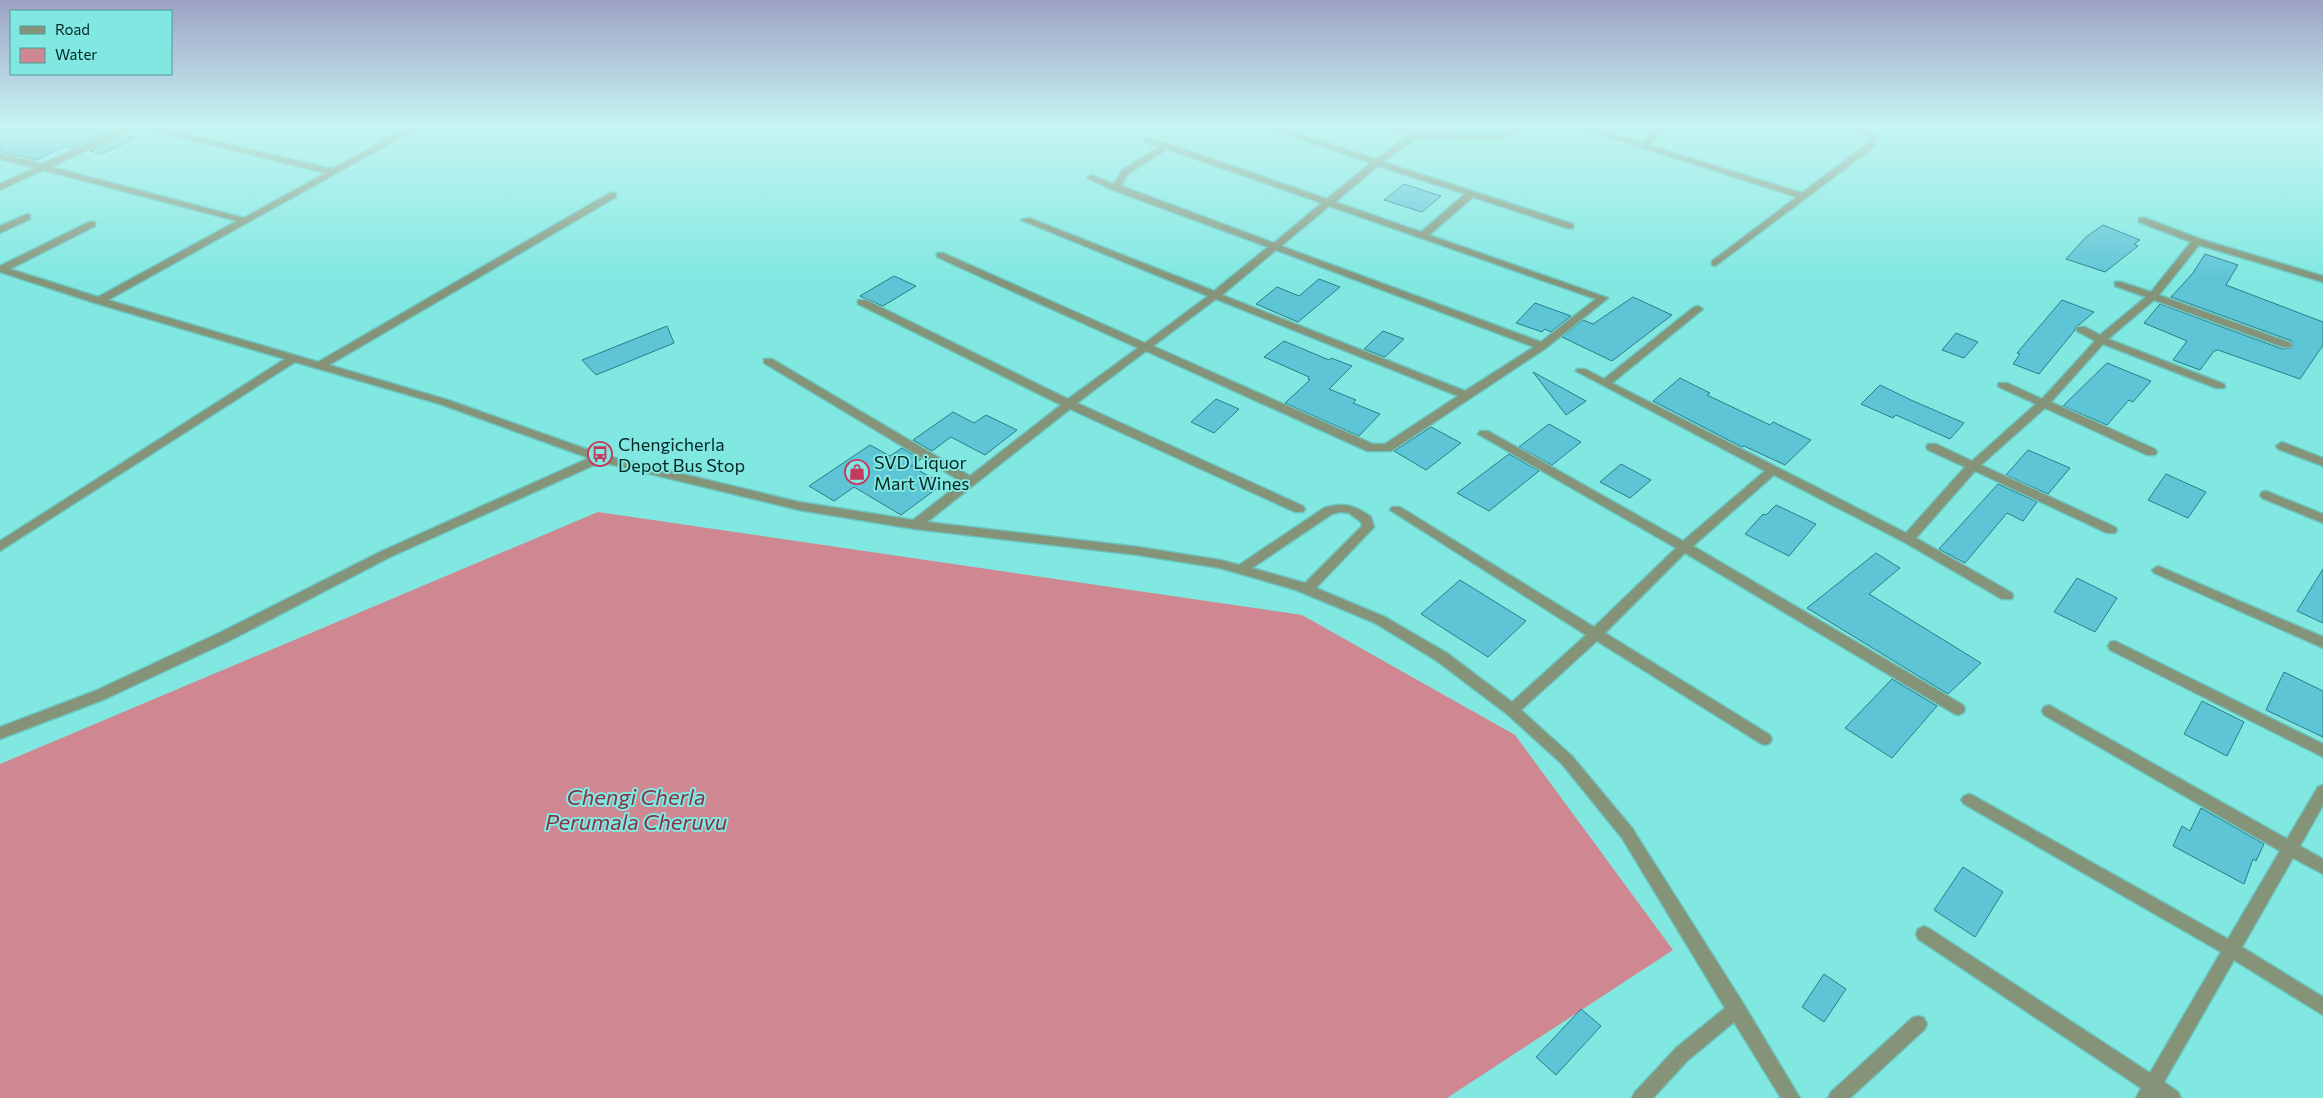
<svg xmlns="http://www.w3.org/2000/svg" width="2323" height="1098" viewBox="0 0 2323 1098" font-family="Commissioner,sans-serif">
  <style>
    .water { fill: #cf8791 }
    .building { fill: #5ec5d6; stroke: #2c7c89 }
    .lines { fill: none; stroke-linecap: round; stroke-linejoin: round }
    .minor-casing { stroke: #6bc5bf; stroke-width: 3 }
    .minor { fill: #859379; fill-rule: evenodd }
    .labels { text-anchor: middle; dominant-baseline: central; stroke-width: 4; stroke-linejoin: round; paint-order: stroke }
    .poi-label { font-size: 18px; fill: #052826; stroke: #81e8e1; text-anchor: start }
    .near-water-label { font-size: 22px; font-style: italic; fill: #8a3346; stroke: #81e8e1 }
  </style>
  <rect width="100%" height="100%" fill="#81e8e1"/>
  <polygon class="water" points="598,512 1302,615 1515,735 1673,950 1447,1098 0,1098 0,764"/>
  <g class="building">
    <polygon points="0,125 85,125 109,131 74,147 67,146 36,160 0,151"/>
    <polygon points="123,135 135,138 102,154 90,151"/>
    <polygon points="1404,184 1441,196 1422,212 1384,200"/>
    <polygon points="2103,225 2140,240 2134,244 2138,246 2105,272 2066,259 2086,237"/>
    <polygon points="2205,254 2238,265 2226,285 2323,322 2323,345 2300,379 2218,350 2214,351 2200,370 2173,360 2187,341 2144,323 2160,304 2282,349 2292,348 2292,341 2171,297 2193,273"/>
    <polygon points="894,276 916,286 883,306 860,296"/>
    <polygon points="1319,279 1340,287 1298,322 1256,304 1277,287 1299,296"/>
    <polygon points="1633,297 1672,315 1612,361 1562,337 1583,320 1593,324"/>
    <polygon points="2062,300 2094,312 2079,325 2076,326 2075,330 2039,374 2013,364 2020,354 2017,353"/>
    <polygon points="1535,303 1571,316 1551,332 1545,329 1542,332 1516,323"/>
    <polygon points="667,326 674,343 596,375 582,360"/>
    <polygon points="1383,331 1404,339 1385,357 1364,349"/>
    <polygon points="1956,333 1978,342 1964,358 1942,350"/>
    <polygon points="1284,341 1329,360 1331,358 1352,366 1329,389 1356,400 1353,403 1380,414 1359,436 1285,403 1310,380 1308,379 1309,377 1264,357"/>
    <polygon points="2107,363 2151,381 2133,402 2129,400 2107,425 2063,406"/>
    <polygon points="1533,372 1586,401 1566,415"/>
    <polygon points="1680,378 1710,393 1707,395 1770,425 1773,422 1811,440 1785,465 1744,446 1742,447 1653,401"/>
    <polygon points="1880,385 1911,400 1964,423 1950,439 1896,415 1893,418 1861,404"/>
    <polygon points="1216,399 1239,409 1214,433 1191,422"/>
    <polygon points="953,412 974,423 986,415 1017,430 985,455 951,437 932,451 913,440"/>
    <polygon points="1549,424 1581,442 1552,465 1519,447"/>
    <polygon points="1431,427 1461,443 1426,470 1394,451"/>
    <polygon points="870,445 890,456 902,448 921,459 911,466 943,484 901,515 854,487 834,501 809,486"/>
    <polygon points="2028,450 2070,468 2048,494 2006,475"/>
    <polygon points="1509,454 1539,471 1489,511 1457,493"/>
    <polygon points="1621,464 1651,480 1630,498 1600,482"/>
    <polygon points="2166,474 2206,492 2188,518 2148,500"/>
    <polygon points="1998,484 2037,502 2023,521 2007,513 1965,563 1939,549"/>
    <polygon points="1776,505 1816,524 1789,556 1745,534 1763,514 1766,515"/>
    <polygon points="1876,553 1900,568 1869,594 1981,663 1948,694 1807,608"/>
    <polygon points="2323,569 2323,623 2297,611"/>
    <polygon points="2077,578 2117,598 2095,632 2054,612"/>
    <polygon points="1460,580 1526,621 1488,657 1421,614"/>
    <polygon points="2284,672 2323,691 2323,737 2266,710"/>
    <polygon points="1892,679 1937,706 1892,758 1845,728"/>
    <polygon points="2202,701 2244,722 2227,756 2184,734"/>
    <polygon points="2201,808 2264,844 2256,861 2253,859 2244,884 2173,846 2182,826 2190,831"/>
    <polygon points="1963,867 2003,892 1975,937 1934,910"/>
    <polygon points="1824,974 1846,989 1824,1022 1802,1007"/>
    <polygon points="1581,1009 1601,1026 1556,1075 1536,1057"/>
  </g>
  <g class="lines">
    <defs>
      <g id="minor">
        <path d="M127,125h21l184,44 81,-44h10l-315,175 210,62 292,-169h6v4l-287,168 119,35 155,55 196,47 114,18 49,-38 -198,-119v-4h8l198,117 91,-71 -203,-101v-4h8l202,99 70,-51 -201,-91v-4h6l202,90 63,-47 -187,-76 8,-2 185,73 54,-44 -155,-57 -26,-12 4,-3 23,9 8,-14 37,-23 -14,-5v-4l24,6 158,55 44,-36 -112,-38h13l104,34 32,-23 -26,-11h12l21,8 85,2 17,-10h10l-25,15 -86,-2 -33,24 190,62v4h-6l-94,-31 -44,38 179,63 -62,50 -155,103h-24l-221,-100 -69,52 226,103 2,3 -2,3h-8l-225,-103 -143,113 211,25 82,13 19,5 85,-57c19,-6 31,-3 47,9l3,10 -58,61 69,29 62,36 65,49 74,-67 -196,-125 2,-3h8l194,120 82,-79 -198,-114 2,-3h8l195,110 82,-70 -189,-100 1,-2h8l19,10 90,-72 4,-1 5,3 -91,74 294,150 59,-66 -37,-17 -2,-3 2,-3h8l36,17 64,-57 -37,-17 -1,-2 1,-2h8l35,16 53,-58 -18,-10v-4h8l15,8 46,-38 -31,-11v-4h6l30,10 40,-50 -52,-20v-4h6l55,21 123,37v6l-124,-37 -40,50 132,48v4h-8l-129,-47 -46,39 116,45 1,2 -1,2h-8l-113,-44 -52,58 104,47 2,3 -2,3h-8l-102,-47 -64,57 134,62 2,3 -2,3h-8l-132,-62 -59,67 96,55 1,3 -1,3h-10l-98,-57 -130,-67 -81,71 270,159 2,4 -2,4 -5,2 -5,-2 -268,-160 -80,80 165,102 2,4 -2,4 -5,2 -5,-2 -163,-102 -76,69 51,46 60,72 111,175 57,95h-19l-47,-76 -46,38 -35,38h-21l3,-6 41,-44 49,-40 -103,-170 -60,-74 -55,-50 -70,-53 -62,-38 -79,-33 -76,-22 -82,-13 -223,-26 -116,-19 -198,-48 -211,95 -161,84 -124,58 -105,40v-12l95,-36 124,-58 163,-82 207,-93 -149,-54 -145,-42 -295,189v-10l285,-182 -190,-56 -95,-31v-6l89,-44h6v4l-85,43 88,28 139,-76 -194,-51 -43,20v-6l35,-16 -35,-9v-6l42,11zM136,127h1l189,46 -82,45 -193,-51zM1167,149l155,54 -48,40 -153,-57 7,-12zM1378,166l87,28 -44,38 -86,-30zM1329,206l267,93 -55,43 -260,-96zM1276,250l258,97 -69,44 -243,-96zM1216,299l242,97 -73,48h-12l-220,-98zM1340,512l9,1 12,9 1,4 -57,57 -53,-15 80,-54z"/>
        <path d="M1571,125h13l57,18 20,-18h9l-22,20 154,48 65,-49 2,-6 -5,-4 -21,-9c14,0 25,2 34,13l-3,9 -159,119 -3,-1v-4l85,-64z"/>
        <polygon points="27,214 30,215 30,219 0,233 0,226"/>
        <polygon points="2282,442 2323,458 2323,466 2278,449 2276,446"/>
        <polygon points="2266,491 2323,514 2323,523 2262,498 2260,495 2262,492"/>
        <polygon points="2158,566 2323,637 2323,648 2154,573 2152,570"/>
        <polygon points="2115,641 2323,744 2323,757 2110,650 2108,646 2110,642"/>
        <polygon points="2049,705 2287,839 2318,787 2323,785 2323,805 2300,846 2323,859 2323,874 2293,858 2242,947 2323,997 2323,1015 2234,960 2164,1082 2178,1092 2181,1098 2136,1098 2141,1088 1918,939 1916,934 1918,929 1924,926 1930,929 2150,1073 2221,952 1964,804 1961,800 1964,796 1969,794 1974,796 2228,939 2280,851 2044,715 2042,711 2044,707"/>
        <polygon points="1918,1016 1924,1018 1927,1024 1924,1030 1850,1098 1828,1098 1831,1092 1912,1018"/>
      </g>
    </defs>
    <use href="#minor" class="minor-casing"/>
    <use href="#minor" class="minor"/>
  </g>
  <linearGradient id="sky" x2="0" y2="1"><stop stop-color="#9ea2c5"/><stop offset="0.45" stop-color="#c6f5f2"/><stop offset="1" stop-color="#c6f5f2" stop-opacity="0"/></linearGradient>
  <rect width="2323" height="279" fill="url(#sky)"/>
  <defs>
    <symbol id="bus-ring" viewBox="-11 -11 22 22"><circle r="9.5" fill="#81e8e1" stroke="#c7385d" stroke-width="1.5"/><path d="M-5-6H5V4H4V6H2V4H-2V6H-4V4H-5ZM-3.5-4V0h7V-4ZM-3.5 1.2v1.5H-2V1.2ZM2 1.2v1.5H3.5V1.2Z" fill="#c7385d"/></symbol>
    <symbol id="shop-ring" viewBox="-11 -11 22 22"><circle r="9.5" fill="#81e8e1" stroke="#c7385d" stroke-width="1.5"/><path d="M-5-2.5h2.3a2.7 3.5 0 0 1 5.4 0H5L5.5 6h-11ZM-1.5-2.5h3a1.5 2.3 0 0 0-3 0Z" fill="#c7385d"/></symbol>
  </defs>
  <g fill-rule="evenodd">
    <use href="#bus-ring" x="586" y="440" width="28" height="28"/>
    <use href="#shop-ring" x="843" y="458" width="28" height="28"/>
  </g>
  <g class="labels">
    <g class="poi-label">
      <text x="618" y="444">Chengicherla<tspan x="618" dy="21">Depot Bus Stop</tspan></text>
      <text x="874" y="462">SVD Liquor<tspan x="874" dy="21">Mart Wines</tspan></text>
    </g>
    <g class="near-water-label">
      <text x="636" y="796">Chengi Cherla<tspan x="636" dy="25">Perumala Cheruvu</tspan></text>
    </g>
  </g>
  <rect x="10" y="10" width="162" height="65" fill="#81e8e1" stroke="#4f9b96"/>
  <rect x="20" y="26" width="25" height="8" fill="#859379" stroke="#4f9b96"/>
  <text x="55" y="35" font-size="15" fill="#052826">Road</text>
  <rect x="20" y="48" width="25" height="15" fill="#cf8791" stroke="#4f9b96"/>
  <text x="55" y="60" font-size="15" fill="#052826">Water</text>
</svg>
